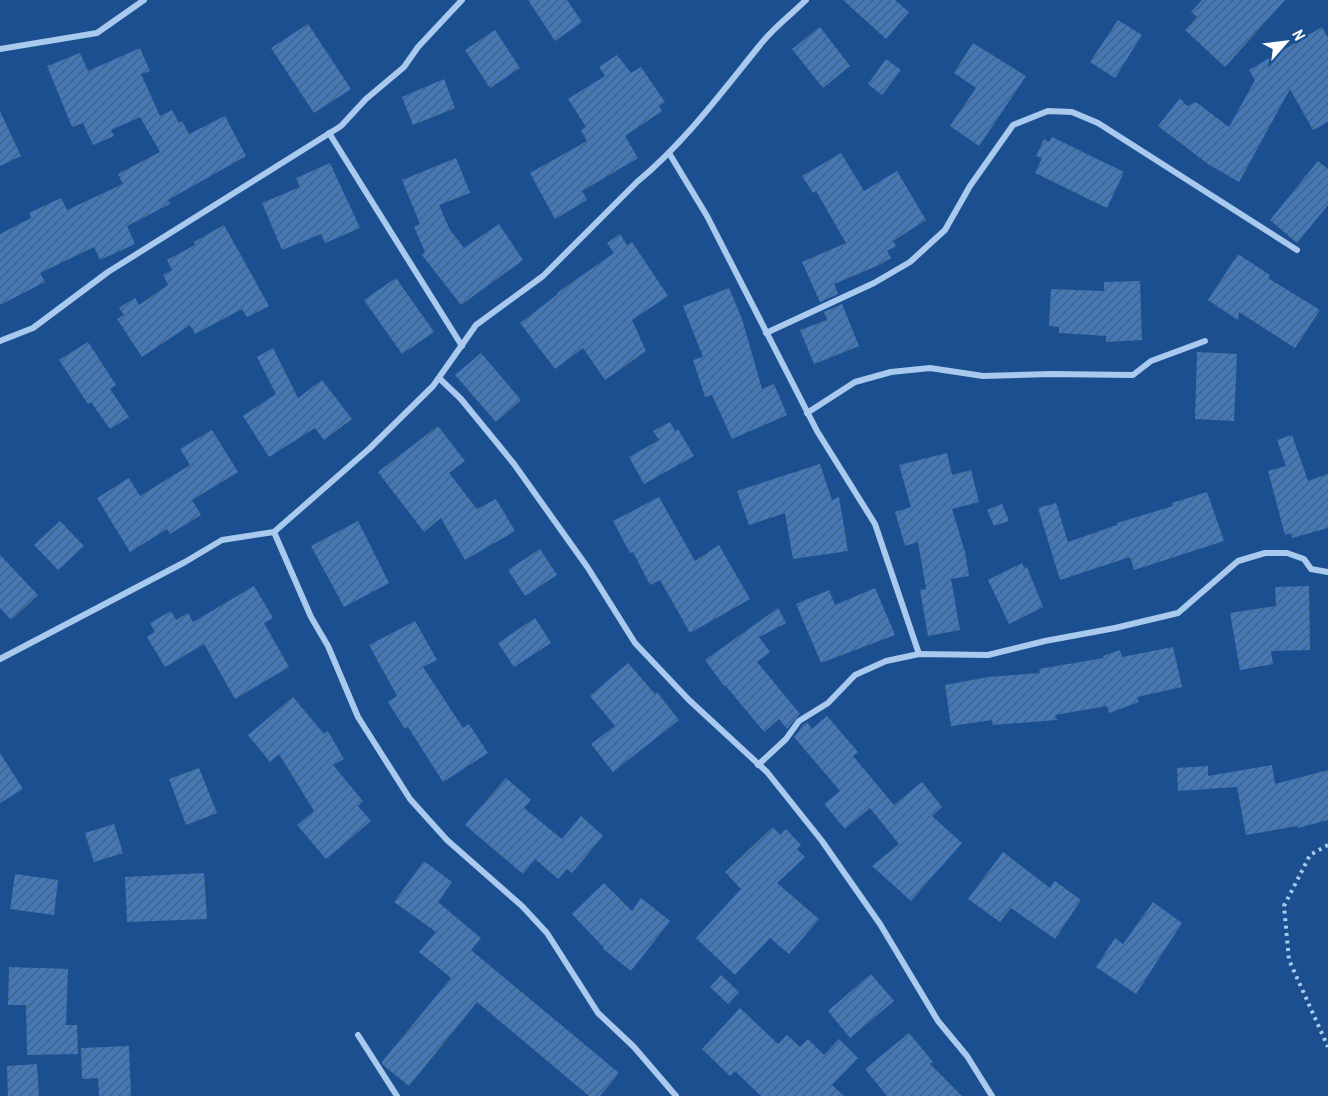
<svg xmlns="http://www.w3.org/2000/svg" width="1328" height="1096" viewBox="0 0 1328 1096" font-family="'Archivo Narrow',sans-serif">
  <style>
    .building { fill: url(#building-hatch) }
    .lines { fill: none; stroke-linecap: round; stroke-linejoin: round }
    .path { stroke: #a9c9ee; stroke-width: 4; stroke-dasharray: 3 4.5; stroke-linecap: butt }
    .street { stroke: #a9c9ee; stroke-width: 6 }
  </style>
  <defs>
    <pattern id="building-hatch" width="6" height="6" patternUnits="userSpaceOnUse" patternTransform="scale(1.5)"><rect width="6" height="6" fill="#4478b7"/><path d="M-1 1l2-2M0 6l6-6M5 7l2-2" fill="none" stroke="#486282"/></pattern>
  </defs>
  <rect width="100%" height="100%" fill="#1b4f8f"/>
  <g class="building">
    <polygon points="528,0 567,0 582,22 555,41"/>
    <polygon points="843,0 895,0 909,12 886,39"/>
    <polygon points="1202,0 1285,0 1225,67 1185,30 1197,17 1191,12"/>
    <polygon points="1118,20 1142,35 1115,78 1090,62"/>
    <polygon points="308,24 351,89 314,113 271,48"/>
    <polygon points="820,27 850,66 823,88 792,49"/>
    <polygon points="1322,27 1328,38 1328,122 1313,130 1290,89 1239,182 1208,164 1158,126 1180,98 1187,106 1196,102 1229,127 1255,80 1249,70"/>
    <polygon points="495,30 520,68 490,88 465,50"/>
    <polygon points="973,43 1026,76 979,146 950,126 976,88 954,73"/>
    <polygon points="140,48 150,71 141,74 160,116 172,110 179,123 182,121 189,134 225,116 246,156 168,200 170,204 127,226 135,244 100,260 94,247 40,273 45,282 0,305 0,234 31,218 29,213 61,198 67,210 123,184 118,174 160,152 140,117 111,130 114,136 93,145 83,123 72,127 47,66 80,53 88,71"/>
    <polygon points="617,55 631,73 641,67 665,102 659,106 662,111 625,136 638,158 582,191 587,200 555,219 530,173 587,141 581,130 586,127 568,99 605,76 599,67"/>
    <polygon points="886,59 901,70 882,95 868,84"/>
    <polygon points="444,79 455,108 413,125 402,97"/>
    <polygon points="0,111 21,156 0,166"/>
    <polygon points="1052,137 1124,172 1107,208 1035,173 1042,158 1036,156 1044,139 1049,142"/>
    <polygon points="841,153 864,191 897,171 926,220 893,241 896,246 887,251 891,258 877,266 834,284 838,294 820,302 802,262 846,243 816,191 813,193 802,176"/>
    <polygon points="456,158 470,193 439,205 450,230 464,248 499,224 523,260 461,305 422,255 425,252 414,227 420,224 402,180"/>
    <polygon points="1318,161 1328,169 1328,205 1297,243 1270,220"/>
    <polygon points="330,163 360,228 325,243 321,234 282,250 262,203 300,187 296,178"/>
    <polygon points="224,225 269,306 247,317 242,309 195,334 190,325 142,357 117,319 124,315 119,308 135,298 139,305 168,285 163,275 172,270 167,260 195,245 194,242"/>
    <polygon points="620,234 627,245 632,242 668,296 632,320 646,351 605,380 583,348 555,369 520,323 558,294 557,293 614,253 607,243"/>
    <polygon points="1238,254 1270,275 1268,278 1320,310 1295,348 1239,312 1238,320 1208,300"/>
    <polygon points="396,278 434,332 402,354 364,300"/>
    <polygon points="1140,281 1142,340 1106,342 1106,336 1059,333 1059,327 1049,326 1051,289 1104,291 1104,282"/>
    <polygon points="729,288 742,319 762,389 774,384 787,415 732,439 712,395 705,397 693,360 703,357 683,306"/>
    <polygon points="842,304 859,346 814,364 800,330 827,320 824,312"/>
    <polygon points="88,342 116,385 110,389 129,417 110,429 91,402 88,404 59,360"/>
    <polygon points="273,348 298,398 322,380 352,419 324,440 315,428 269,457 243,416 276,394 257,357"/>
    <polygon points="1197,352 1237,354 1234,421 1195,419"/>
    <polygon points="481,353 521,400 496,422 455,375"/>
    <polygon points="670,422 675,431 678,429 694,456 644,484 629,457 659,440 653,431"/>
    <polygon points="438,426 465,461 449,473 477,509 496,499 515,531 465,560 441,518 424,532 378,472"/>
    <polygon points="212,430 238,472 192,500 201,515 170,534 167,529 130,552 97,498 129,478 140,496 190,465 180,449"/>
    <polygon points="1292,435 1308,481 1328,474 1328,528 1292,538 1291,533 1285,535 1268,471 1286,466 1277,440"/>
    <polygon points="947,453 952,475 971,470 979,502 952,509 965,552 969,576 951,579 960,630 928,636 920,590 926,589 918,542 905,546 895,512 911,507 899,465"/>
    <polygon points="820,464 832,500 839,497 848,551 793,559 785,513 749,525 737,491"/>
    <polygon points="1207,492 1224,541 1134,570 1130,557 1060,580 1038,508 1056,503 1068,542 1117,525 1117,523 1173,506 1172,503"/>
    <polygon points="659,497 695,561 719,545 750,599 690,633 660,580 650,585 633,552 630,553 613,521"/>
    <polygon points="1002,504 1009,521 994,526 987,510"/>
    <polygon points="60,521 84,546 58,570 34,545"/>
    <polygon points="358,521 389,583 344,607 311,546"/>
    <polygon points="540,549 557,575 525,596 508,570"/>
    <polygon points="0,555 38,595 11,620 0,608"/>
    <polygon points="1022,563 1024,568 1027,567 1043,607 1009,624 988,580"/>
    <polygon points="254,586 273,618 264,623 289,667 235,699 204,644 165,667 147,637 155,632 150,623 171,611 176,620 188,613 193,622"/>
    <polygon points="1309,586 1310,650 1271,651 1273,664 1240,670 1230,613 1276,606 1275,587"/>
    <polygon points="875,588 895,635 821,663 796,604 829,590 835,605"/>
    <polygon points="778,608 786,623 759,637 770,652 757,662 800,714 787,729 779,719 764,732 725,685 724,686 705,660"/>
    <polygon points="535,618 551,643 514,667 498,643"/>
    <polygon points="415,621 437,660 423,667 463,728 469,724 488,753 443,782 408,727 405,729 388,702 397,696 369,645"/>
    <polygon points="1173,647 1182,687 1137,697 1139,702 1109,713 1107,706 1055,715 1057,720 993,725 992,720 951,726 945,685 988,677 1040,673 1039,669 1104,658 1103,656 1120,650 1122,657"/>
    <polygon points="628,663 655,694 657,692 679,720 613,772 591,744 615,726 590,696"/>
    <polygon points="293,697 324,734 328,731 344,759 333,765 363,801 358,806 371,821 326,859 297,825 314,811 279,754 270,762 248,735"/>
    <polygon points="827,716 858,752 853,756 894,805 922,782 942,807 932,816 962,843 911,901 872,866 899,844 870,808 845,829 824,804 840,791 794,737 803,725 807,722 812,729"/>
    <polygon points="0,753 23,789 0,803"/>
    <polygon points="1272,765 1275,784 1328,770 1328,820 1298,828 1297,826 1246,835 1237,787 1178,791 1177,768 1208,766 1208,776"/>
    <polygon points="199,768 217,813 186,825 169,779"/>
    <polygon points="506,778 531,800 524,808 562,839 581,816 603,836 572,873 567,869 558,879 535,859 523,874 465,825"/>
    <polygon points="114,824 123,853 94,862 85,833"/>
    <polygon points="773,827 780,835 786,829 801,845 797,849 805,857 777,883 819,919 789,954 770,938 735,975 696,938 741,889 725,872"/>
    <polygon points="1003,852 1050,888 1055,881 1081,900 1055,939 1011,908 1000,922 968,899"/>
    <polygon points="424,861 452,882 438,902 481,938 471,950 619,1073 600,1096 589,1096 477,1002 409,1086 383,1065 382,1062 451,978 419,952 436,932 394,902"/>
    <polygon points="204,873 207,919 127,922 125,877"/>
    <polygon points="15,874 58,880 54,915 10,909"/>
    <polygon points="604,883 632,911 641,898 670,921 631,971 603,949 604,948 572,914"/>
    <polygon points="1153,902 1182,923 1136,994 1096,967 1115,938 1123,944"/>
    <polygon points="9,967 68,969 66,1025 77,1025 78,1054 27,1055 26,1005 8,1005"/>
    <polygon points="871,974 894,1001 850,1038 828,1011"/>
    <polygon points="721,975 739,992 728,1004 710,987"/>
    <polygon points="740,1008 778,1044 787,1035 800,1047 808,1039 824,1055 839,1039 858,1058 832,1085 844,1096 761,1096 735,1071 730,1076 702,1049"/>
    <polygon points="909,1033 933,1062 930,1064 962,1096 887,1096 865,1069"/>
    <polygon points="129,1046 131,1096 99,1096 98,1078 82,1079 81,1048"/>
    <polygon points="37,1064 39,1096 8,1096 7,1066"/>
  </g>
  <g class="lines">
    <polyline class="path" points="1328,845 1310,855 1284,906 1289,960 1328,1047"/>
    <g class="street">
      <polyline points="0,49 97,33 144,0"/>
      <polyline points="329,133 462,346"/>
      <polyline points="669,153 707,216 817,431 875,524 919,654"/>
      <polyline points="766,333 874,283 910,262 945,230 970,186 1013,125 1048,111 1072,112 1098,123 1297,250"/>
      <polyline points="0,341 33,328 108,272 341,126 366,99 404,67 418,47 462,0"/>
      <polyline points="439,378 461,399 514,464 588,568 635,643 689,700 767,772 822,841 880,924 938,1021 967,1056 992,1096"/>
      <polyline points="807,413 855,382 891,372 930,368 983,376 1051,374 1133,375 1151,361 1205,341"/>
      <path d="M274,532l96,-84 63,-62 43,-61 67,-49 94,-94c48,-40 84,-89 123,-137 13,-17 31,-30 46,-45"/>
      <polyline points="0,659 185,562 222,540 274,532 311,617 328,646 358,717 410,799 447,840 522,906 547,933 598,1013 634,1047 676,1096"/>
      <polyline points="758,765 786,739 799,721 828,703 855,675 886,661 919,654 988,655 1045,641 1115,628 1178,613 1238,561 1265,553 1287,553 1304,559 1311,569 1328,572"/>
      <polyline points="358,1035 397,1096"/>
    </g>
  </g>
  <g transform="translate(1286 42) rotate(62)" stroke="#1b4f8f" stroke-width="4.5" paint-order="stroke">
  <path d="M0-4.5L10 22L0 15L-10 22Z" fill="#ffffff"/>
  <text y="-9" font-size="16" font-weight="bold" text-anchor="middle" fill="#ffffff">N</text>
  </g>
</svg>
